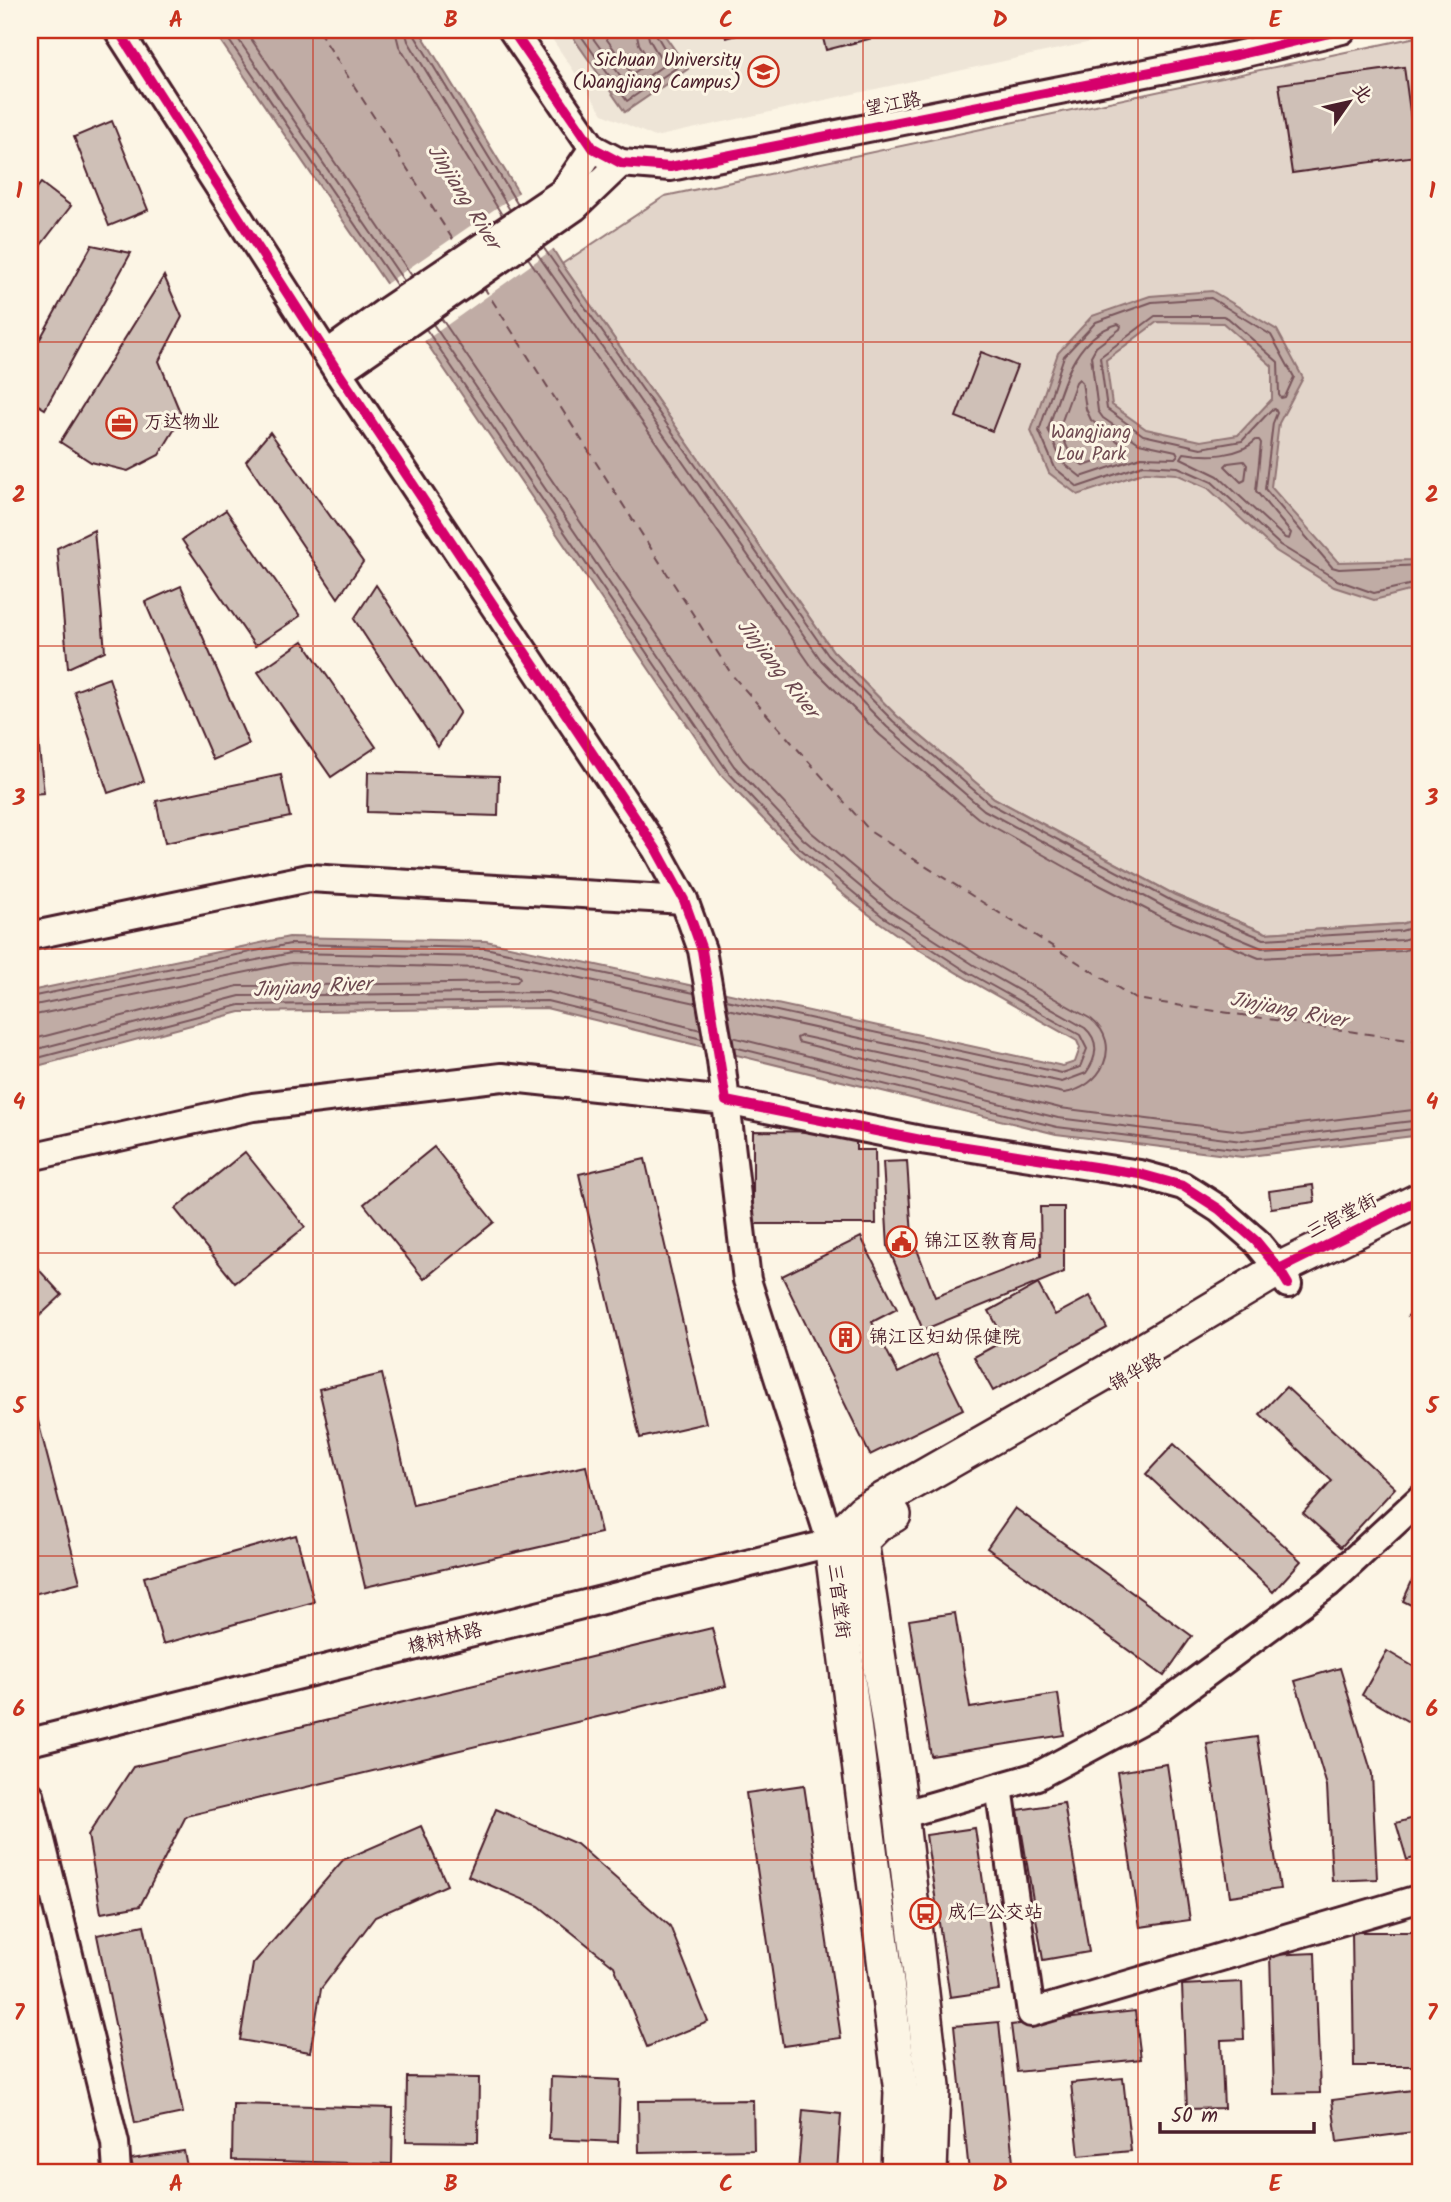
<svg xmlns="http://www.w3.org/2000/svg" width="1451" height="2202" viewBox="0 0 1451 2202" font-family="Kalam,'LXGW WenKai TC',sans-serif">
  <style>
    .built { fill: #eee5d7 }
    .green { fill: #e2d5ca; stroke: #967a7a; stroke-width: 2 }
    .water { fill: #c0aca5; stroke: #917474; stroke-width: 2; fill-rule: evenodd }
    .pier { fill: #fcf5e5 }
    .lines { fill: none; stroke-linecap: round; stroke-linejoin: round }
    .shore { stroke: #79575c; stroke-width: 2 }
    .ferry { stroke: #6d4950; stroke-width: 2; stroke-dasharray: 9 7; stroke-linecap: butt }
    .building { fill: #cfc0b7; stroke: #4a1f2b; stroke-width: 2 }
    .minor-casing { stroke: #4a1f2b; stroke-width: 32 }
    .major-casing { stroke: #4a1f2b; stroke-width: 38 }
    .minor { stroke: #fcf5e5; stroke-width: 26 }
    .major { stroke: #fcf5e5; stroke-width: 33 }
    .cycleway-casing { stroke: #fcf5e5; stroke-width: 15 }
    .cycleway { stroke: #d6006c; stroke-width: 10 }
    .grid { fill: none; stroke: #c8321e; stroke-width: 2; stroke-opacity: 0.55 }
    .labels { text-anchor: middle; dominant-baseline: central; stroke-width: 6; stroke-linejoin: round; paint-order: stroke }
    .poi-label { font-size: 19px; fill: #4a1f2b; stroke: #fcf5e5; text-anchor: start }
    .street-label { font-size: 19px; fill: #4a1f2b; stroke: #fcf5e5 }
    .park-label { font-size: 19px; fill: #704c53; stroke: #fcf5e5 }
    .water-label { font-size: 21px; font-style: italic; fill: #6d4950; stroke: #fcf5e5 }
    .neatline { fill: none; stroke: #c8321e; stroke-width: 2.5 }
    .grid-label { font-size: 23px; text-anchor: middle; font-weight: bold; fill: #c8321e }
  </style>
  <rect width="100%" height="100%" fill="#fcf5e5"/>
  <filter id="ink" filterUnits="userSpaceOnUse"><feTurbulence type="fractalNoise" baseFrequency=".0143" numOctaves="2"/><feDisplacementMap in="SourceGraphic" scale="14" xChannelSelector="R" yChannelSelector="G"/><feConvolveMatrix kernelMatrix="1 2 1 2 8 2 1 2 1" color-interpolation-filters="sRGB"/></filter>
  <g filter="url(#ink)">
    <polygon class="built" points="546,30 1146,30 655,137 603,114"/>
    <polygon class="green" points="1421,36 1421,918 1401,924 1266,933 1175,895 994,798 897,716 833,651 562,264 665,196"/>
    <g class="water">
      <path d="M213,30h206l143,234 271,387 64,65 97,82 181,97 91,38 135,-9 20,-6v217l-179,22 -186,-23 -510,-126 -306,4 -210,56v-77l259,-54 197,4 577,125 12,-4 5,-14 -3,-7c-67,-38 -136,-74 -198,-119 -59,-42 -108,-94 -157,-146z"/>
      <polygon points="568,30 661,30 688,69 625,112"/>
      <path d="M1212,291l65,39 26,48 -24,45 -8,64 67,75 77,-2 6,-3v31l-47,12 -40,-13 -58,-36 -68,-63 -32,-14 -31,-2 -67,23 -29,-22 -18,-42 27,-78 34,-37 58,-20zM1157,322l66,1 49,43v33l-34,36 -37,6 -55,-12 -34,-24 -6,-45z"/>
    </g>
    <polygon class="pier" points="521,191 556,247 422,343 383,286"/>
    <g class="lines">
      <g class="shore">
        <polyline points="222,30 397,286"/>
        <polyline points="232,30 404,281"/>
        <polyline points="245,30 412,276"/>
        <polyline points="395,30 399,46 502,215"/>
        <polyline points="405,30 408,41 510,210"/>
        <polyline points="414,30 415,36 518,205"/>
        <polyline points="577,30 627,101 676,68 657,36 656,30"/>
        <polyline points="587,30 630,89 664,65 649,39 647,30"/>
        <polyline points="600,30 632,74 650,62 639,44 636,30"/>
        <polyline points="543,247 828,655 893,721 989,803 1172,901 1264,939 1401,931 1421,925"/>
        <polyline points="536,252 821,660 887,727 984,810 1168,909 1262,948 1402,940 1421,934"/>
        <polyline points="528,258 812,667 880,735 978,818 1076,873 1163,918 1259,958 1402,951 1421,945"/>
        <path d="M441,318l302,442 68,72 82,68 86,56 112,63c33,26 10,69 -27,74l-263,-57 -4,2 1,4 262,66 182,23 179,-22"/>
        <path d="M433,324l301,442 69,73 84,70 87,56 111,63c15,13 12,30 1,45l-24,9 -335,-73"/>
        <path d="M1118,324l3,2 -1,3 -24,18 -5,9 7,55 5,7 36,25 37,8 2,4 -3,3 -34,-1 -60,20 -19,-15 -14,-33c14,-40 24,-92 70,-105z"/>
        <polyline points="426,329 728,772 797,846 882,916 969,973 1080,1035 1087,1049 1080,1067 1062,1073 726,1000"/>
        <polygon points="1079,379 1082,382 1086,409 1091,420 1126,448 1124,452 1084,466 1071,456 1059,429 1076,382"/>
        <path d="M1256,440h3l2,3 -5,48 35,42 -2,6 -4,-1 -67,-62 -37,-18 3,-5c23,4 55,4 72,-13z"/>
        <polygon points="1244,461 1247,465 1245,480 1241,482 1225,466 1228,463"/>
        <polyline points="1421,565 1339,569 1332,567 1265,489 1273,423 1277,413 1275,409 1271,410 1242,441 1201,448 1143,435 1107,409 1100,357 1155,316 1223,316 1228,318 1278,362 1279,395 1281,398 1285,397 1294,377 1271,335 1211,298 1152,302 1096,322 1064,356 1039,431 1055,468 1078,487 1143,465 1178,467 1212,482 1280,545 1337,580 1374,593 1421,582"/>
        <polyline points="30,997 290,944 485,948 694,993"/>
        <polyline points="30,1006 291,953 484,957 696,1003"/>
        <polyline points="30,1016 291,963 482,968 518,975 520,978 517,982 238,986 30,1040"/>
        <polyline points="732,1037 1058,1118 1242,1141 1421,1120"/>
        <polyline points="734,1047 1057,1127 1242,1150 1421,1128"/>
        <polyline points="30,1051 240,996 548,992 701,1030"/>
        <polyline points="30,1060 240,1005 547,1001 702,1039"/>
      </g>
      <g class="ferry">
        <polyline points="318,30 459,249"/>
        <polyline points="483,286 732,675 871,832 1136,999 1421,1042"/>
      </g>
    </g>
    <g class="building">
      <polygon points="724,30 756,30 726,38"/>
      <polygon points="821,30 900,30 900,31 826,50"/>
      <polygon points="1404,67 1416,156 1292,173 1279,84"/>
      <polygon points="112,121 148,210 109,226 74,137"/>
      <polygon points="41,183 71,206 30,259 30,197"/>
      <polygon points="92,245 131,253 45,409 30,400 30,357"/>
      <polygon points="164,276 182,317 159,361 182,417 159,455 128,471 91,462 60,442"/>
      <polygon points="981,352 1017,366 992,431 956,417"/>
      <polygon points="270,432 363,562 338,598 246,461"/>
      <polygon points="226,510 300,616 255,646 182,540"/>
      <polygon points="94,530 105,651 68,668 57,548"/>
      <polygon points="376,585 460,712 438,747 354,619"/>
      <polygon points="181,586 249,744 213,760 145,602"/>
      <polygon points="303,641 376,747 331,777 258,672"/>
      <polygon points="109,678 144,781 108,793 74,691"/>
      <polygon points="36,721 44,793 30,794 30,722"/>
      <polygon points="368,772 499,776 498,816 367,812"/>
      <polygon points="281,775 290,817 165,843 156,801"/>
      <polygon points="753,1131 856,1132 856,1150 875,1150 876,1224 753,1224"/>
      <polygon points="434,1147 494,1222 424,1279 364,1204"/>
      <polygon points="245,1152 305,1227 235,1283 175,1209"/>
      <polygon points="645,1159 706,1423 640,1438 579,1174"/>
      <polygon points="907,1161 912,1236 935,1297 1041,1256 1040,1207 1064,1207 1064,1272 923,1330 888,1247 883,1162"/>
      <polygon points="1313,1185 1315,1202 1271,1208 1269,1191"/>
      <polygon points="861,1237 897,1309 872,1322 898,1373 936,1354 963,1409 870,1455 782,1276"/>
      <polygon points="30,1260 62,1295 30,1325"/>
      <polygon points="1038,1284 1055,1315 1090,1296 1107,1328 993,1391 974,1357 1005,1340 989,1311"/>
      <polygon points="1421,1301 1421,1328 1408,1316"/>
      <polygon points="382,1374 413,1505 586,1466 601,1533 365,1587 319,1389"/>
      <polygon points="1286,1387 1395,1488 1341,1547 1303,1513 1332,1481 1260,1414"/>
      <polygon points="31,1394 80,1582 30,1595 30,1395"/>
      <polygon points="1174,1444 1301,1561 1273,1592 1146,1474"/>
      <polygon points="1015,1508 1192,1636 1164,1676 987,1548"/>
      <polygon points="296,1535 314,1602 163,1644 144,1577"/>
      <polygon points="1421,1561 1421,1610 1403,1601"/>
      <polygon points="955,1613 970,1708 1058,1694 1064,1735 931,1756 909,1620"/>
      <polygon points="712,1628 726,1686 186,1816 140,1906 101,1913 88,1835 133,1767"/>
      <polygon points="1387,1651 1421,1671 1421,1729 1362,1695"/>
      <polygon points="1340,1668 1372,1774 1377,1879 1332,1881 1327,1786 1295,1681"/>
      <polygon points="1257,1737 1280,1889 1230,1896 1207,1744"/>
      <polygon points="1167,1764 1190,1920 1140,1927 1117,1772"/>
      <polygon points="804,1785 841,2038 783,2046 746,1793"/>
      <polygon points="1064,1803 1089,1952 1043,1960 1018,1810"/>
      <polygon points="496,1809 577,1844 670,1926 708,2022 647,2047 614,1966 539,1906 468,1876"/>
      <polygon points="1421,1816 1421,1856 1407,1860 1396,1823"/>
      <polygon points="421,1826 447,1885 375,1917 321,1989 310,2052 240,2040 253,1964 343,1860"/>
      <polygon points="975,1828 999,1990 950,1997 926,1835"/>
      <polygon points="144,1925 183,2113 135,2123 97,1935"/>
      <polygon points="1352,1932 1421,1932 1421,2066 1354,2066"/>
      <polygon points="1315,1953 1320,2093 1274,2094 1270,1955"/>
      <polygon points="1242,1982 1244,2039 1221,2040 1224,2108 1187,2109 1182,1985"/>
      <polygon points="1135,2011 1141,2059 1017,2072 1011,2025"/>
      <polygon points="999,2022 1014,2172 969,2172 954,2026"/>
      <polygon points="407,2077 479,2078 478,2142 406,2141"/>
      <polygon points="551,2077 620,2080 618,2142 549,2139"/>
      <polygon points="1123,2078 1131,2151 1079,2156 1071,2083"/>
      <polygon points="1421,2089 1421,2131 1337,2142 1332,2100"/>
      <polygon points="753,2100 754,2150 639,2152 638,2101"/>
      <polygon points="233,2104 393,2108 392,2164 232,2160"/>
      <polygon points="803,2110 841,2114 837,2172 798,2172"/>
      <polygon points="184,2151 188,2172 134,2172 131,2159"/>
      <polygon points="1301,2165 1302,2172 1173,2172"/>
    </g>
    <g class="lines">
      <defs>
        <g id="minor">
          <polyline points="118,30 338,372 656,849 684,900 702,950 721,1060 747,1280 831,1543"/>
          <polyline points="512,30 593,148 621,163 670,167 1237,55 1342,30"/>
          <polyline points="327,354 385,312 563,192 593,148"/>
          <polyline points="338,372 575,207 621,163"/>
          <polyline points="30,936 309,878 684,900"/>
          <polyline points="30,1157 253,1107 502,1077 726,1101 921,1140 1140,1174 1183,1186 1219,1209 1256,1241 1279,1269 1288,1284"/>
          <polyline points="30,1742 831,1543 847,1542"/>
          <polyline points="999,1787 1031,2013 1421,1898"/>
          <polyline points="30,1795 115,2143 117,2172"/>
          <polyline points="901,1815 1037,1776 1147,1717 1329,1583 1421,1498"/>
        </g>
        <g id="major">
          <polyline points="894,1515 878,1524 861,1541 897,1779 933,2087 930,2172"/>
          <polyline points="898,2172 901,2092 831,1543 863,1511 1117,1366 1279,1269 1421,1199"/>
        </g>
      </defs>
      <use href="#minor" class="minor-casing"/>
      <use href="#major" class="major-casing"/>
      <use href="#minor" class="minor"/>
      <use href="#major" class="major"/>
      <defs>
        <g id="cycleway">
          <polyline points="118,30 338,372 656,849 684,900 702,950 726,1101 921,1140 1140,1174 1183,1186 1219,1209 1256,1241 1279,1269 1288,1284"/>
          <polyline points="512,30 593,148 621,163 670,167 1237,55 1342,30"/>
          <polyline points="1279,1269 1421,1199"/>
        </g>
      </defs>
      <use href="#cycleway" class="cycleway-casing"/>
      <use href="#cycleway" class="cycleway"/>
    </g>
  </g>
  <path class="grid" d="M313,30v2142M588,30v2142M863,30v2142M1138,30v2142M30,342h1391M30,646h1391M30,949h1391M30,1253h1391M30,1556h1391M30,1860h1391"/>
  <defs>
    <symbol id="university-ring" viewBox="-11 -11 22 22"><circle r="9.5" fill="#fcf5e5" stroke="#c8321e" stroke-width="1.5"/><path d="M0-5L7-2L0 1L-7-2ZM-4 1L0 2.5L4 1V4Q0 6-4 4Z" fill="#c8321e"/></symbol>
    <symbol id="office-ring" viewBox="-11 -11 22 22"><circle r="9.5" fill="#fcf5e5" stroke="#c8321e" stroke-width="1.5"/><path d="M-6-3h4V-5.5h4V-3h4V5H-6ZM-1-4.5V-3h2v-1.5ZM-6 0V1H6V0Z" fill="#c8321e"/></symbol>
    <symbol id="civic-ring" viewBox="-11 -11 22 22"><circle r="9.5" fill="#fcf5e5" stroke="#c8321e" stroke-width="1.5"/><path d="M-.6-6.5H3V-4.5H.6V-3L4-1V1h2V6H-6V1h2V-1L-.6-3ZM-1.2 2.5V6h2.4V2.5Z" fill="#c8321e"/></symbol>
    <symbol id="building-ring" viewBox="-11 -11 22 22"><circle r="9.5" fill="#fcf5e5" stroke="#c8321e" stroke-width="1.5"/><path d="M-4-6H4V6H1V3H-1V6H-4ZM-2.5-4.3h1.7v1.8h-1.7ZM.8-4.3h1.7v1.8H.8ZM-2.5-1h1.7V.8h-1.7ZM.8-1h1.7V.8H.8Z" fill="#c8321e"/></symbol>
    <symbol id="bus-ring" viewBox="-11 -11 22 22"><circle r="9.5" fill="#fcf5e5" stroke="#c8321e" stroke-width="1.5"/><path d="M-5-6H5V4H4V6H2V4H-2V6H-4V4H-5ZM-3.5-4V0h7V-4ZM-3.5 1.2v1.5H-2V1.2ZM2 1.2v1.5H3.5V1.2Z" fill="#c8321e"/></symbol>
  </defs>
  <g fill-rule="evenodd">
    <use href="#university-ring" x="746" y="54" width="35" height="35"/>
    <use href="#office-ring" x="104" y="406" width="35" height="35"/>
    <use href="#civic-ring" x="884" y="1224" width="35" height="35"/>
    <use href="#building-ring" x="828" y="1320" width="35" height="35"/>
    <use href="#bus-ring" x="908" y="1896" width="35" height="35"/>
  </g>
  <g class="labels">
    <g class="poi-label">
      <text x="741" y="61" text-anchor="end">Sichuan University<tspan x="741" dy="22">(Wangjiang Campus)</tspan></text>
      <text x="144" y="423">万达物业</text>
      <text x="924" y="1242">锦江区教育局</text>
      <text x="869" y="1338">锦江区妇幼保健院</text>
      <text x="948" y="1913">成仁公交站</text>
    </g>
    <g class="street-label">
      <text transform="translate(893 105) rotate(-11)">望江路</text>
      <text transform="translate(1342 1217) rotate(-27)">三官堂街</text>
      <text transform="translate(1136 1373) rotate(-30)">锦华路</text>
      <text transform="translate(838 1601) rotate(83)">三官堂街</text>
      <text transform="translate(445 1639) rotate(-14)">橡树林路</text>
    </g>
    <g class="park-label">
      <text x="1091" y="433">Wangjiang<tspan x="1091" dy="22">Lou Park</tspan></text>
    </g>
    <g class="water-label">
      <text transform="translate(463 197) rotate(58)">Jinjiang River</text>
      <text transform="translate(777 669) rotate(52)">Jinjiang River</text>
      <text transform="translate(312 988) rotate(-3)">Jinjiang River</text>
      <text transform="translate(1288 1011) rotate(11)">Jinjiang River</text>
    </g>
  </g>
  <rect width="1451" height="2202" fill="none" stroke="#fcf5e5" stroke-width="77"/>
  <g transform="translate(1349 102) rotate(56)" stroke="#fcf5e5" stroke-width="5" paint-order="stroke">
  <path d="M0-5L12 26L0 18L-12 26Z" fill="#4a1f2b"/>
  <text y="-10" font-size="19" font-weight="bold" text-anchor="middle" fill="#4a1f2b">北</text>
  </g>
  <path d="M1160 2122v10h154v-10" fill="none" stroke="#4a1f2b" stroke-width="3.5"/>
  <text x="1171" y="2122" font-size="21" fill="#4a1f2b" stroke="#fcf5e5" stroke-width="5" paint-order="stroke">50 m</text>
  <rect x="38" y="38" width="1374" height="2126" class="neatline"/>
  <g class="grid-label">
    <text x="176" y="27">A</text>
    <text x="451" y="27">B</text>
    <text x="726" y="27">C</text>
    <text x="1000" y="27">D</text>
    <text x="1275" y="27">E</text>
    <text x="19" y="198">1</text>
    <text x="1432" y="198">1</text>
    <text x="19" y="502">2</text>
    <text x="1432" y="502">2</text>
    <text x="19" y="805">3</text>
    <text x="1432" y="805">3</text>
    <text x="19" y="1109">4</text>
    <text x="1432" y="1109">4</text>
    <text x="19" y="1413">5</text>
    <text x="1432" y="1413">5</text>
    <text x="19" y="1716">6</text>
    <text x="1432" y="1716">6</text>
    <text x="19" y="2020">7</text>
    <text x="1432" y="2020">7</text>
    <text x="176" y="2191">A</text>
    <text x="451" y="2191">B</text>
    <text x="726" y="2191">C</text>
    <text x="1000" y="2191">D</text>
    <text x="1275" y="2191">E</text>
  </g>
</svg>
